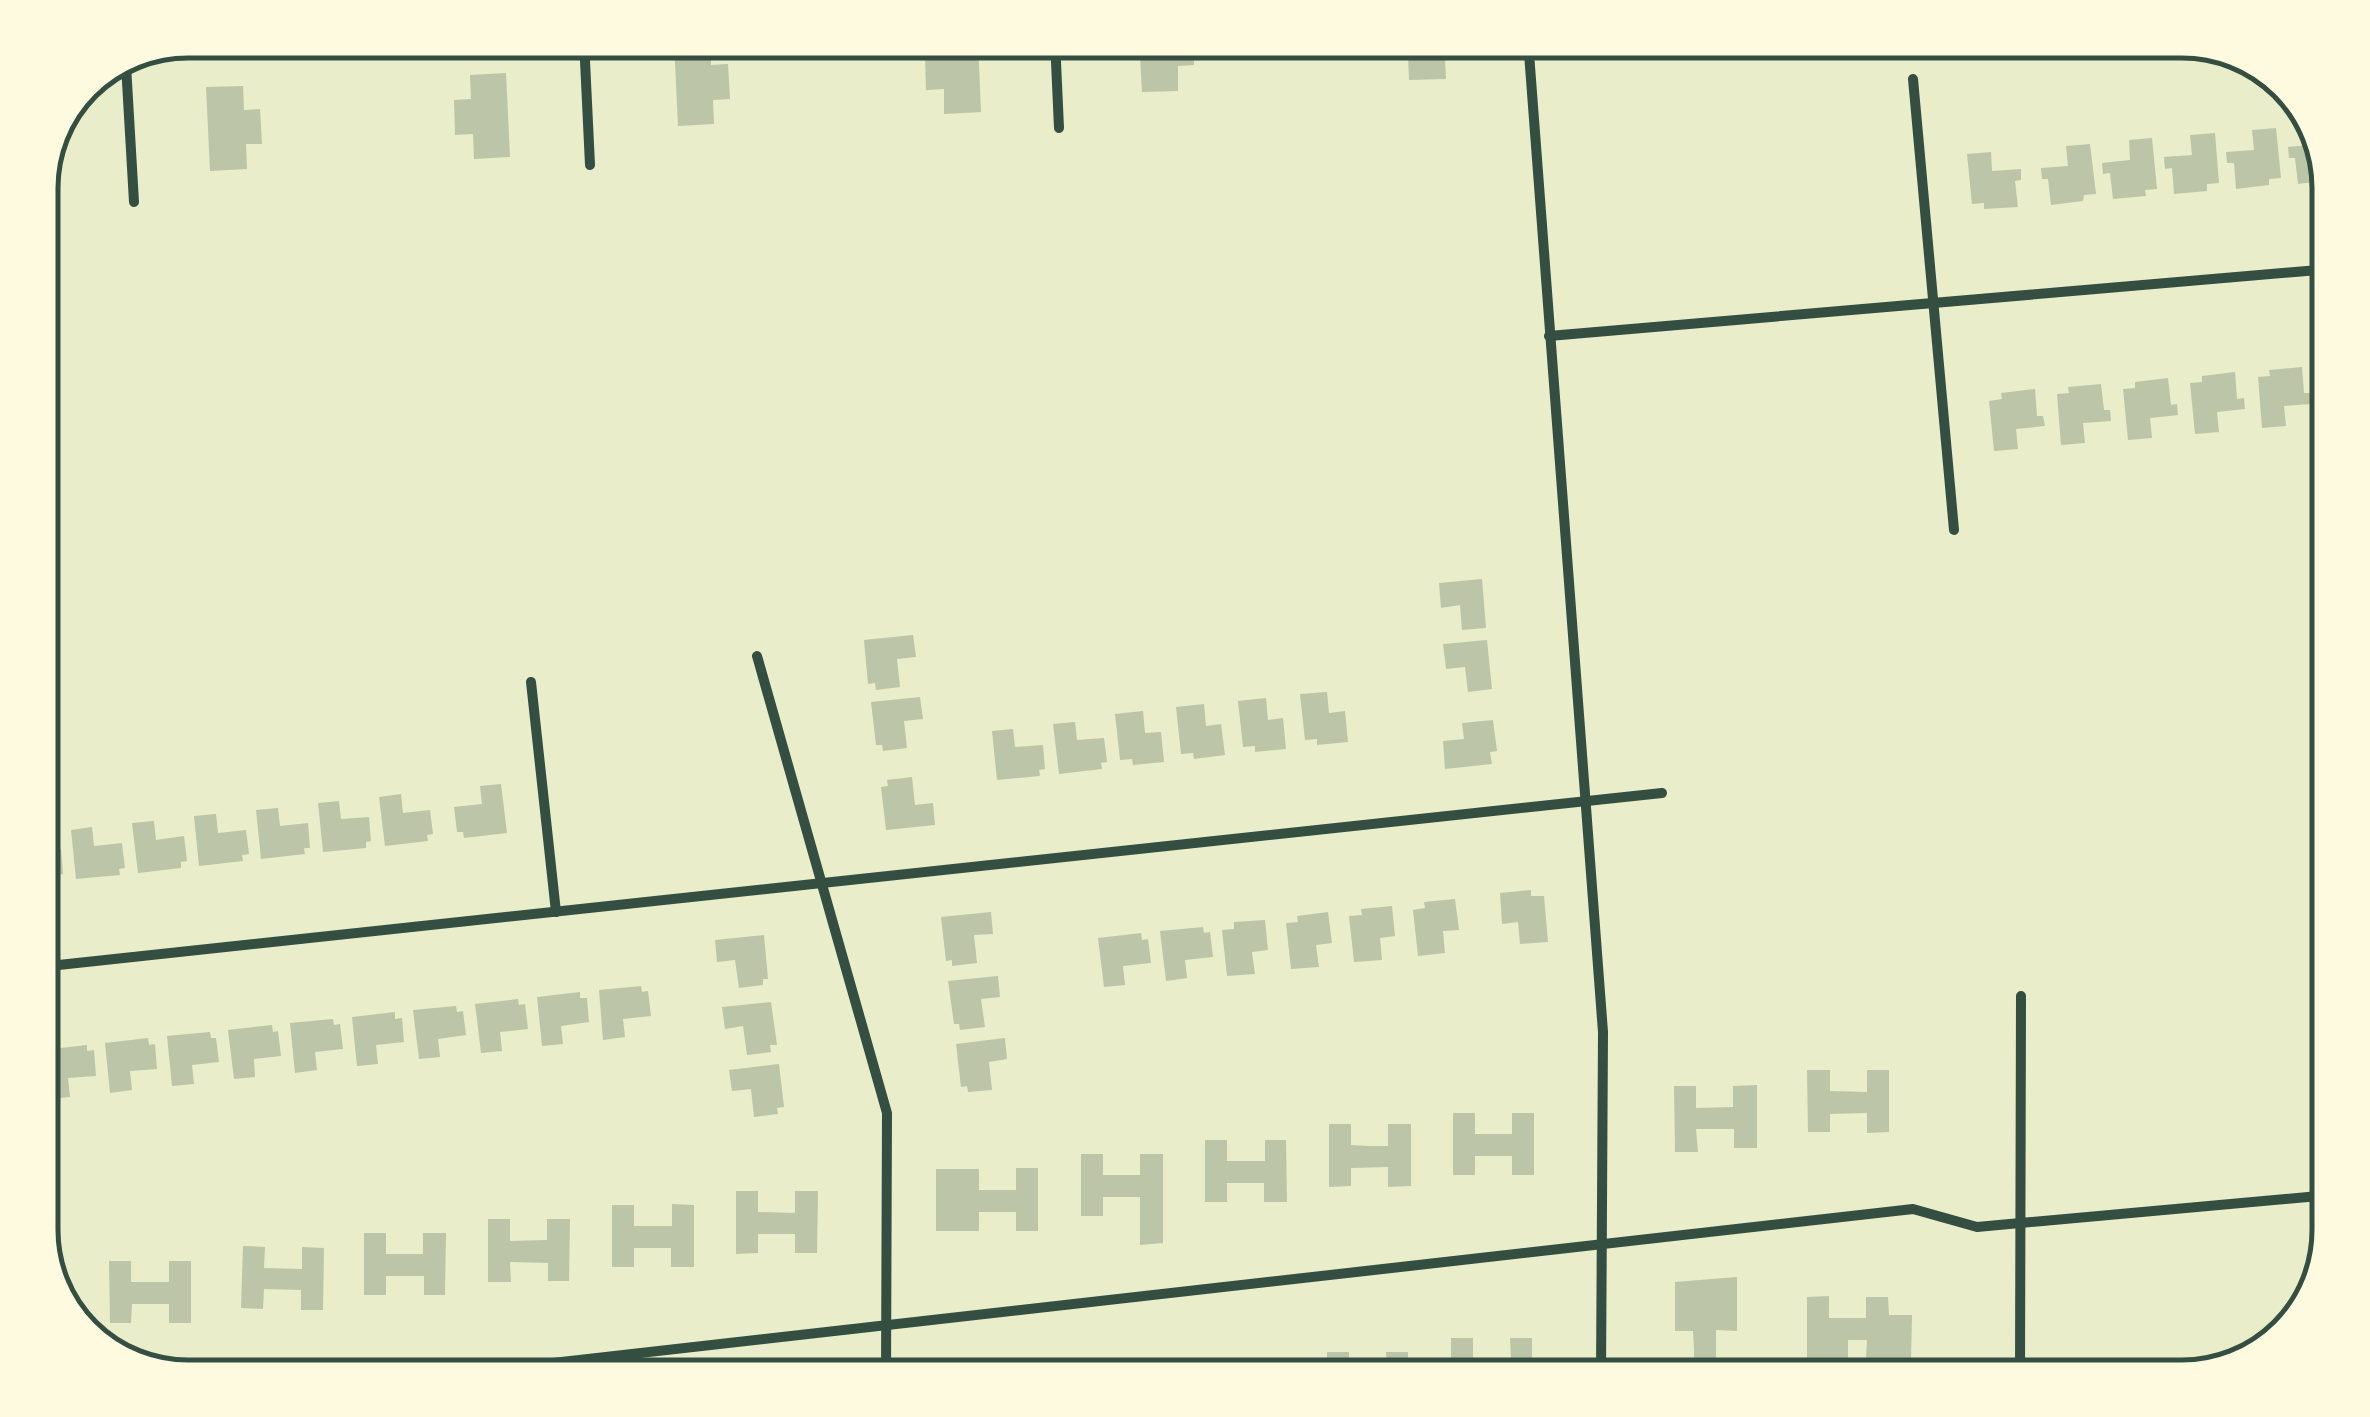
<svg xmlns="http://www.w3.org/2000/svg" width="2370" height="1417" viewBox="0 0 2370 1417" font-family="'Sofia Sans Condensed',sans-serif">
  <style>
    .building { fill: #bcc5a7 }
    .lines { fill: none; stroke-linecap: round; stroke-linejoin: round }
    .minor { stroke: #344e41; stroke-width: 10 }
    .rim { fill: none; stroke: #344e41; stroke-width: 5 }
  </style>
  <rect width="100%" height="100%" fill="#e9edc9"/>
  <g class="building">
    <polygon points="202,40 240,40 240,46 203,47"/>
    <polygon points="711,40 711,65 728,64 730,99 713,100 714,124 678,126 674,42"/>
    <polygon points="941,40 978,40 981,112 944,114 944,89 926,90 925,55 942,54"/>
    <polygon points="1139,40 1193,40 1194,65 1178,66 1178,91 1142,92"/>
    <polygon points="1390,40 1444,40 1446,79 1409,80 1408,56 1391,56"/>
    <polygon points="506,73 510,157 474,159 473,134 455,135 454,100 471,99 470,75"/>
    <polygon points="243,86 244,110 260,109 262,144 246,144 247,169 210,171 206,87"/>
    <polygon points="2276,128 2281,178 2269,179 2269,185 2236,189 2234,163 2227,163 2226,152 2254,150 2252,130"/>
    <polygon points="2215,133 2219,183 2207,184 2207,191 2174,194 2172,168 2165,169 2164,157 2192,155 2190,135"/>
    <polygon points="2152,138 2157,189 2145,190 2146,196 2113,199 2110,173 2103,174 2102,163 2130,160 2129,140"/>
    <polygon points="2090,144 2096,194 2084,195 2083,201 2051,205 2048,179 2042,179 2041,168 2068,166 2066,146"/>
    <polygon points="2319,144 2330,180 2298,184 2295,158 2289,158 2288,147"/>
    <polygon points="1991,152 1992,171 2021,169 2021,180 2015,181 2018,207 1984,209 1984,203 1972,204 1967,154"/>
    <polygon points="47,164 48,194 40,195 40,179"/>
    <polygon points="2302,367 2304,393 2311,393 2312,404 2284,406 2286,426 2262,428 2258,377 2270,376 2269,370"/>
    <polygon points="2235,372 2237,399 2244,398 2245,409 2217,412 2219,432 2195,434 2190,383 2202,382 2202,376"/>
    <polygon points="2168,378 2171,405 2177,404 2178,415 2150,418 2152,438 2128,440 2123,389 2135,388 2135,382"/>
    <polygon points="2101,384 2104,410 2110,410 2111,421 2083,423 2085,443 2061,445 2057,394 2069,393 2068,387"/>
    <polygon points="2035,389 2037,416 2043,416 2045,426 2016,429 2018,449 1994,451 1989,401 2002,399 2001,393"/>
    <polygon points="1482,579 1486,628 1462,630 1460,605 1441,608 1439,583"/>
    <polygon points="913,635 916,657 897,659 900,687 876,690 875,683 868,684 864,640"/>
    <polygon points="1487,640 1492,689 1468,692 1465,667 1446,669 1443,644"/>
    <polygon points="1327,692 1329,713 1345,711 1348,742 1317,745 1317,739 1305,740 1300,694"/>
    <polygon points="920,697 923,719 904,721 907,748 883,751 882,745 876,745 871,702"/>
    <polygon points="1266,698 1268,720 1283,718 1286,749 1255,752 1255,746 1243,747 1238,701"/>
    <polygon points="1204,704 1206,726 1221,724 1225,755 1194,759 1193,753 1181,754 1176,707"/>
    <polygon points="1143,711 1145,733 1161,732 1164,762 1133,765 1132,759 1120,760 1115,714"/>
    <polygon points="1493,720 1497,751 1490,752 1492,764 1445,769 1443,741 1464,739 1462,723"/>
    <polygon points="1075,722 1077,740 1104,738 1107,762 1101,763 1102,769 1059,774 1053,724"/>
    <polygon points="1013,729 1015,747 1043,745 1045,769 1039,770 1040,776 997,780 992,731"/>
    <polygon points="912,777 915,805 933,803 935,825 886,830 881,787 888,786 887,780"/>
    <polygon points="501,784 507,833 464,838 463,832 457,832 454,807 482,804 480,786"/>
    <polygon points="401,794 403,813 430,810 433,834 427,835 428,841 385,846 379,797"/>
    <polygon points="339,801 341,819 369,817 371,841 366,842 366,848 323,852 318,803"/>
    <polygon points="278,808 280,826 308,823 310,848 304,848 305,854 261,859 256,810"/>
    <polygon points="216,814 218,833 246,830 249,854 242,855 243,861 199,866 194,816"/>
    <polygon points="154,821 156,840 184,836 187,861 181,862 181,868 138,873 132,823"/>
    <polygon points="92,827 94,846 122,843 125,868 119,869 120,875 76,879 71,830"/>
    <polygon points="61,849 63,874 57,875 58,881 40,883 40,852"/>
    <polygon points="1531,890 1531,896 1544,896 1548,942 1520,944 1518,922 1502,924 1500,893"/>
    <polygon points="1455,899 1459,930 1443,931 1445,953 1418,956 1413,910 1425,908 1424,902"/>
    <polygon points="1392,906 1395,936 1380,938 1382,960 1354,962 1349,916 1362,915 1361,909"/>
    <polygon points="991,912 993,934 974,935 977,963 952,966 952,960 946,961 941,917"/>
    <polygon points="1328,912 1332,943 1316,945 1319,967 1291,969 1286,923 1298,922 1297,916"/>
    <polygon points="1265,920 1268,950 1252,952 1255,974 1227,976 1222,930 1234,929 1234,922"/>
    <polygon points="1203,927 1204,933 1210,932 1213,957 1185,960 1187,978 1166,981 1160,931"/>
    <polygon points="1141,933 1142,940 1148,939 1151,963 1123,966 1125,985 1104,987 1098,938"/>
    <polygon points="764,935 768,979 763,979 763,985 739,988 735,960 717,962 715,940"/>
    <polygon points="998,976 1000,997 981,999 985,1027 960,1030 959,1024 954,1024 948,981"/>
    <polygon points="641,986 642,992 648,991 651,1016 623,1019 625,1037 603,1040 599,990"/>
    <polygon points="580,992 580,998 587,998 589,1022 561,1026 563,1044 542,1046 537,997"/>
    <polygon points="518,999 519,1005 525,1004 528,1029 500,1032 502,1051 481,1053 475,1004"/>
    <polygon points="771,1002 777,1045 770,1045 771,1052 747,1055 743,1026 725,1029 722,1007"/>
    <polygon points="456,1006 457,1012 463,1011 466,1035 438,1039 440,1057 419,1059 413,1010"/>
    <polygon points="395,1012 395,1019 402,1018 404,1042 376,1045 378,1064 357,1066 352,1017"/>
    <polygon points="333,1019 334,1025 340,1024 343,1049 315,1052 317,1070 295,1073 290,1023"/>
    <polygon points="272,1025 273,1032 278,1031 281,1056 254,1059 255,1077 234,1079 228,1030"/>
    <polygon points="210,1032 211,1038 216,1038 219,1062 192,1065 194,1084 172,1086 167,1036"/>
    <polygon points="148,1038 149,1045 155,1044 157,1069 130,1071 132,1090 110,1093 105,1043"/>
    <polygon points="1005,1038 1007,1059 989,1062 992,1090 968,1092 967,1086 961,1087 956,1044"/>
    <polygon points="87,1045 87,1051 94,1050 96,1076 68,1078 70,1097 49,1099 43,1050"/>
    <polygon points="779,1064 784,1107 777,1108 778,1114 754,1117 751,1089 732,1091 729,1070"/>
    <polygon points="1807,1070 1830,1070 1830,1091 1867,1092 1867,1070 1889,1070 1889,1132 1867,1133 1867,1113 1830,1114 1830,1132 1808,1132"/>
    <polygon points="1757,1085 1757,1148 1734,1148 1734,1129 1696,1129 1698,1152 1675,1152 1674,1086 1696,1086 1696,1108 1733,1107 1733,1086"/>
    <polygon points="1453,1113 1475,1113 1475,1134 1512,1134 1512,1113 1534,1113 1534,1175 1512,1175 1512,1156 1475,1156 1475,1175 1453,1175"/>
    <polygon points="1329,1124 1351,1124 1351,1145 1370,1146 1388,1146 1388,1124 1411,1124 1411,1186 1388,1187 1388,1167 1351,1168 1351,1186 1329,1187"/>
    <polygon points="1205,1140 1227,1140 1227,1161 1265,1161 1265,1140 1286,1140 1287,1202 1264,1202 1264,1183 1227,1183 1227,1202 1205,1202"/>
    <polygon points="1081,1154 1103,1154 1103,1175 1140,1175 1140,1154 1163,1154 1163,1243 1140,1245 1140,1197 1103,1197 1103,1216 1081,1216"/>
    <polygon points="1016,1168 1038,1168 1038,1231 1016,1231 1016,1212 979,1212 979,1231 936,1231 936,1169 979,1169 979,1190 1016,1190"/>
    <polygon points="736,1191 758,1191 758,1212 795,1213 795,1191 818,1191 817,1253 795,1253 795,1234 758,1234 758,1253 736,1254"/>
    <polygon points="672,1204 694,1205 694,1267 671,1267 671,1248 634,1248 634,1267 612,1267 612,1205 634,1205 634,1226 672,1226"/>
    <polygon points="488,1219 510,1219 510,1241 547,1240 547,1219 570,1219 569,1281 548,1281 548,1263 510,1262 511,1282 488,1282"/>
    <polygon points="364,1233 386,1233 386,1254 423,1254 423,1233 446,1233 445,1295 424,1295 424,1276 386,1276 386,1295 364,1295"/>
    <polygon points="243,1246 265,1247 264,1268 302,1269 302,1247 324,1248 323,1310 301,1310 301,1290 264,1289 263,1309 241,1308"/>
    <polygon points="109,1261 131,1261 131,1282 169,1282 169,1261 191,1261 191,1323 169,1323 169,1304 132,1304 131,1323 110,1323"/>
    <polygon points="1737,1277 1737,1331 1716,1330 1716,1368 1737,1368 1737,1377 1675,1377 1675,1368 1694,1368 1694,1349 1693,1331 1675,1331 1675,1282"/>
    <polygon points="1829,1296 1829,1318 1866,1318 1866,1297 1888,1297 1889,1315 1912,1315 1911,1359 1866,1359 1867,1340 1848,1340 1848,1370 1829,1369 1829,1359 1807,1359 1807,1297"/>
    <polygon points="1451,1338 1473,1338 1473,1359 1492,1360 1511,1359 1510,1338 1532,1338 1532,1377 1451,1377"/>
    <polygon points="1327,1352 1349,1352 1349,1373 1387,1373 1386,1352 1408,1352 1408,1377 1327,1377"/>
    <rect x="1203" y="1365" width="22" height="12"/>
    <rect x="1262" y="1365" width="23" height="12"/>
  </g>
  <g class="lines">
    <g class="minor">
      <polyline points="584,40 590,165"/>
      <polyline points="1055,40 1059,128"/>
      <polyline points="1528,40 1603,1032 1601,1377"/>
      <polyline points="126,65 134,202"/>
      <polyline points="1913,79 1954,530"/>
      <polyline points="1549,336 2330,269"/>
      <polyline points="757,656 887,1113 886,1377"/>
      <polyline points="531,682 556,912"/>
      <polyline points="40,967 1662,793"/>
      <polyline points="429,1377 1913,1209 1977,1227 2330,1195"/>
      <polyline points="2020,1377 2021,996"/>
    </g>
  </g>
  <path d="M0 0H2370V1417H0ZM188 58H2182A130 130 0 0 1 2312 188V1230A130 130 0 0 1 2182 1360H188A130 130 0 0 1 58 1230V188A130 130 0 0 1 188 58Z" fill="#fefae0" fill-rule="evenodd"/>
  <path class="rim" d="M188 58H2182A130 130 0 0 1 2312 188V1230A130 130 0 0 1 2182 1360H188A130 130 0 0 1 58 1230V188A130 130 0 0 1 188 58Z"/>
</svg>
